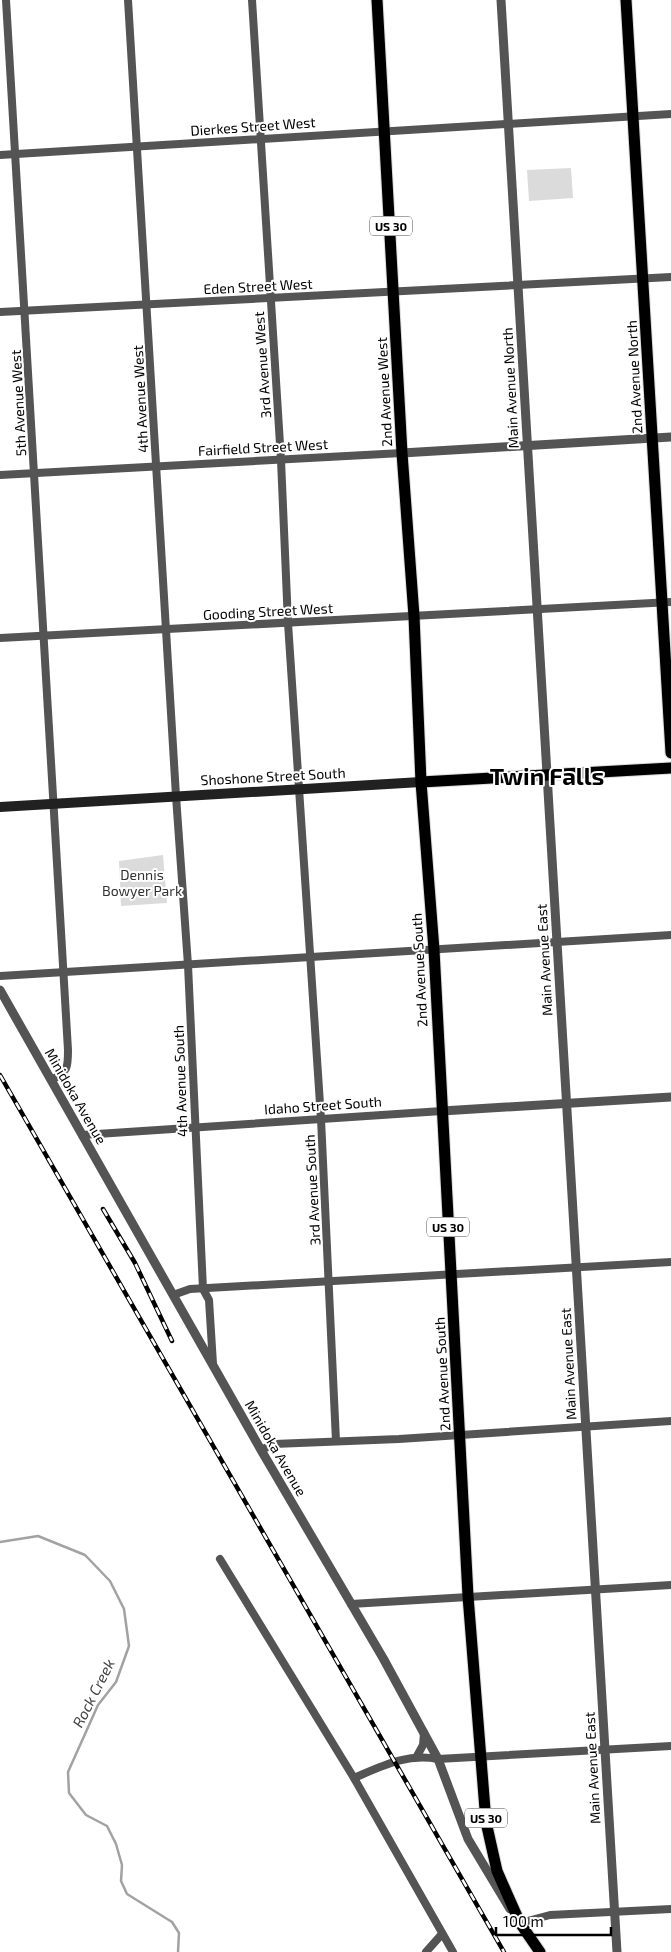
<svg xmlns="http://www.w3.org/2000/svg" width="671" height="1952" viewBox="0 0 671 1952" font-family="'Exo 2',sans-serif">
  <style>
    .green { fill: #dbdbdb }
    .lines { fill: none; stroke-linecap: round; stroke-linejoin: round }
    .stream { stroke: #a2a2a2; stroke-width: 2.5 }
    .primary-casing { stroke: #dbdbdb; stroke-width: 13 }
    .minor { stroke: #545454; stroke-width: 8 }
    .tertiary { stroke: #545454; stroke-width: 9 }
    .secondary { stroke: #212121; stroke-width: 10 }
    .primary { stroke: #000; stroke-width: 11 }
    .rail-casing { stroke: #000; stroke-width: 4.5 }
    .rail { stroke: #fff; stroke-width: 2.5; stroke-dasharray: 8; stroke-linecap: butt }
    .labels { text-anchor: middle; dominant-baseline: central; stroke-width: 4; stroke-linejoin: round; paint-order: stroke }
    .shield { fill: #fff; stroke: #4c4c4c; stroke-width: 1 }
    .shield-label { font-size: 12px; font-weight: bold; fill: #000 }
    .street-label { font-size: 14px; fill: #000; stroke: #fff }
    .park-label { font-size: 14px; fill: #323232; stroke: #fff }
    .water-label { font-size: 15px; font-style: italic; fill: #434343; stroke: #fff }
    .town-label { font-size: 24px; font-weight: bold; fill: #000; stroke: #fff }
  </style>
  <rect width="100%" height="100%" fill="#fff"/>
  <g class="green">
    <polygon points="571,168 573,198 529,201 527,170"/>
    <polygon points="163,855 167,903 121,906 119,861"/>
  </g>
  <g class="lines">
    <polyline class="stream" points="0,1542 38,1536 85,1555 110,1581 124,1609 129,1646 116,1682 98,1705 68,1772 69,1793 86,1815 107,1826 116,1844 122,1865 121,1881 127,1894 172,1922 179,1933 178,1952"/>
    <defs>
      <g id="primary">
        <polyline points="377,0 402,453 414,616 421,782 434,950 468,1596 486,1822 497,1871 508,1896 520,1923 540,1952"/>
        <polyline points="626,0 671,753"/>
        <polyline points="421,782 671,768"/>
      </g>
    </defs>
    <use href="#primary" class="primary-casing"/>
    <g class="minor">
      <path d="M6,0l62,1050c0,19 0,20 -16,30"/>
      <polyline points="128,0 176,796 188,965 203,1289 209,1300 213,1364"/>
      <polyline points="252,0 281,460 288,623 321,1119 336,1441"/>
      <polyline points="0,155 671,114"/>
      <polyline points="0,312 671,277"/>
      <polyline points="0,475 402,453"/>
      <polyline points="0,638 671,602"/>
      <polyline points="0,976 671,935"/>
      <polyline points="82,1135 442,1111"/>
      <polyline points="173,1295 190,1289 671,1262"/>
      <polyline points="261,1450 274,1444 399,1439 671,1421"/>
      <polyline points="220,1559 354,1778 453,1952"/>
      <polyline points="351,1604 671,1585"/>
      <polyline points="417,1756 423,1745 424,1733"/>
      <path d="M354,1778c28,-12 53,-25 84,-19l233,-13"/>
      <polyline points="520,1923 550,1915 671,1909"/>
      <polyline points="426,1952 442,1934"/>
    </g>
    <g class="tertiary">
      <polyline points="501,0 617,1952"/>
      <polyline points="402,453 671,437"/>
      <polyline points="0,990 261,1450 383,1658 438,1759 468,1839 510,1909"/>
      <polyline points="442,1111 671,1097"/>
    </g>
    <polyline class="secondary" points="0,807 421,782"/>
    <use href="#primary" class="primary"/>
    <defs>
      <g id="rail">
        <polyline points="0,1075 504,1952"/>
        <polyline points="103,1209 135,1263 172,1341"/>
      </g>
    </defs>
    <use href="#rail" class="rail-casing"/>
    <use href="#rail" class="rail"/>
  </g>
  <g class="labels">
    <g class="shield">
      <rect x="370" y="216.5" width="42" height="19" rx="4"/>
      <rect x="427" y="1217.5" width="42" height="19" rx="4"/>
      <rect x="465" y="1808.5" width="42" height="19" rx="4"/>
    </g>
    <g class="shield-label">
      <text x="391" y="226">US 30</text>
      <text x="448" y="1227">US 30</text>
      <text x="486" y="1818">US 30</text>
    </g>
    <g class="street-label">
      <text transform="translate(253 126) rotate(-4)">Dierkes Street West</text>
      <text transform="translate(258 286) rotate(-3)">Eden Street West</text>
      <text transform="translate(262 365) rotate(-94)">3rd Avenue West</text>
      <text transform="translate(634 377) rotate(-93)">2nd Avenue North</text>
      <text transform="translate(510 388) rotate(-93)">Main Avenue North</text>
      <text transform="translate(384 392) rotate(-93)">2nd Avenue West</text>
      <text transform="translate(140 399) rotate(-93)">4th Avenue West</text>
      <text transform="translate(18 403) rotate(-93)">5th Avenue West</text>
      <text transform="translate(263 447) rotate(-3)">Fairfield Street West</text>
      <text transform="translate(268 611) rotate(-3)">Gooding Street West</text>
      <text transform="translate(273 776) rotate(-3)">Shoshone Street South</text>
      <text transform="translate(544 960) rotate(-93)">Main Avenue East</text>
      <text transform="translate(419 970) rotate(-93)">2nd Avenue South</text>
      <text transform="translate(180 1081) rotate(-92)">4th Avenue South</text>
      <text transform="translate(76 1096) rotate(60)">Minidoka Avenue</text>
      <text transform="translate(323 1105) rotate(-4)">Idaho Street South</text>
      <text transform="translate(312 1190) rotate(-93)">3rd Avenue South</text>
      <text transform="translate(568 1364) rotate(-93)">Main Avenue East</text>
      <text transform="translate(442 1374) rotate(-93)">2nd Avenue South</text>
      <text transform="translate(276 1448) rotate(60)">Minidoka Avenue</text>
      <text transform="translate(592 1768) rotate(-93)">Main Avenue East</text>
    </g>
    <g class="park-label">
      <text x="142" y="874">Dennis<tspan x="142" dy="16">Bowyer Park</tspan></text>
    </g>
    <g class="water-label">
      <text transform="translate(93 1693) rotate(-63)">Rock Creek</text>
    </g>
    <g class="town-label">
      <text x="547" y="775">Twin Falls</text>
    </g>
  </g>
  <path d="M496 1927v8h115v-8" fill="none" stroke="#000000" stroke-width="2.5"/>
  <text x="503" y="1927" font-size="15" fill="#000000" stroke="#ffffff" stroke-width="4" paint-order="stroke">100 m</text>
</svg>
